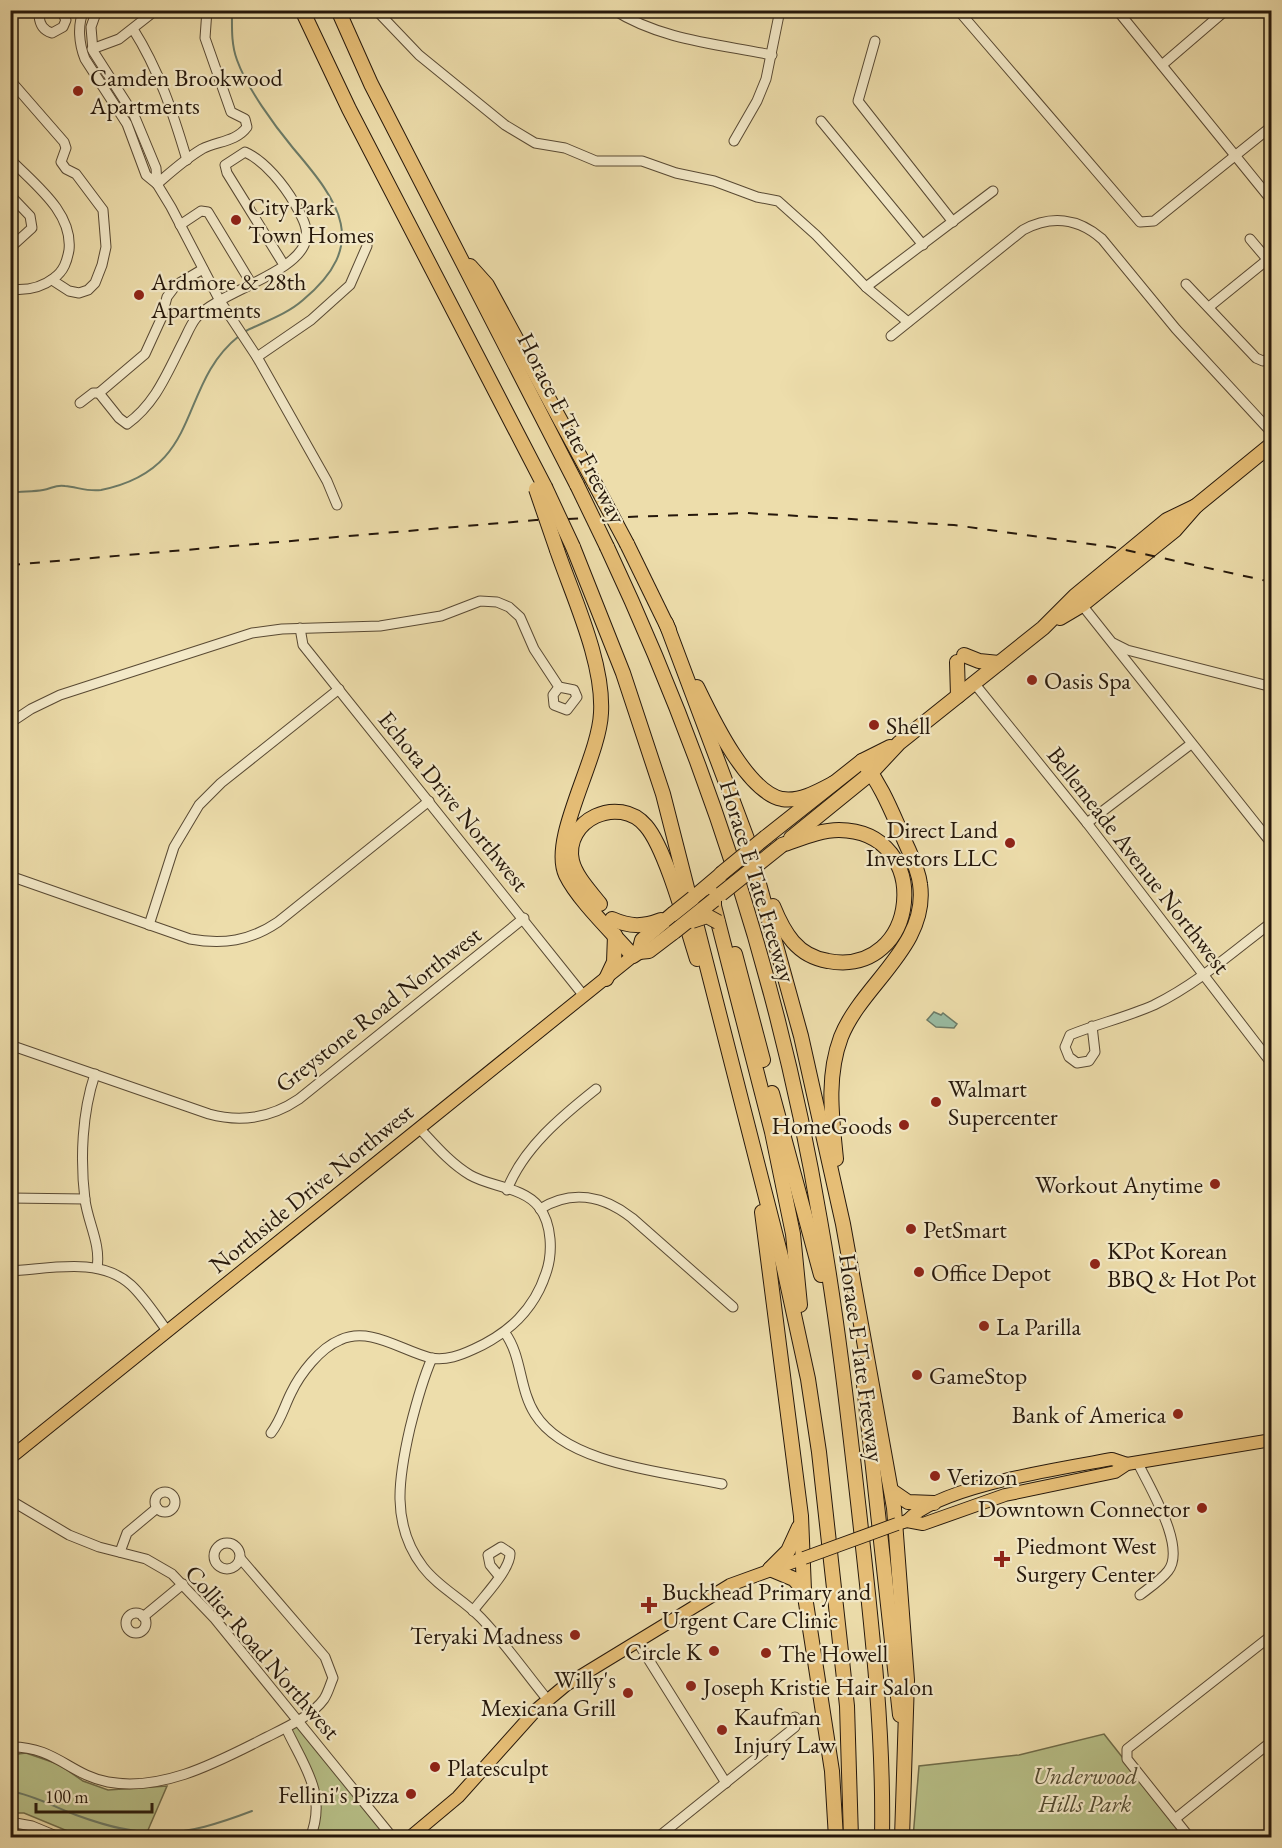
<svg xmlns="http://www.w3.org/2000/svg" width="1282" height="1848" viewBox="0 0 1282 1848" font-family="'EB Garamond',serif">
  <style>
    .green { fill: #b8c189; stroke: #6f6c4a; stroke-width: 1.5 }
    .water { fill: #9abda4; stroke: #6c7b67; stroke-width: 1.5 }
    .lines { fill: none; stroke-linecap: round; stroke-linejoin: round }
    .stream { stroke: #6c7b67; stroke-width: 2 }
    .minor-casing { stroke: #584933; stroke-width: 11 }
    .major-casing { stroke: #26180b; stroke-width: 14 }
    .highway-casing { stroke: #26180b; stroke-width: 16 }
    .minor { stroke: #f3e9c8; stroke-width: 9 }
    .major { stroke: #e6be76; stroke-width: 12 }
    .highway { stroke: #e6be76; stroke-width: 14 }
    .rail { stroke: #26180b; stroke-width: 2; stroke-dasharray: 10 10; stroke-linecap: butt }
    .major-bridge-casing { stroke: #26180b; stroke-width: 14; stroke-linecap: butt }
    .highway-bridge-casing { stroke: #26180b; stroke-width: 16; stroke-linecap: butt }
    .major-bridge { stroke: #e6be76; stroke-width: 12 }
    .highway-bridge { stroke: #e6be76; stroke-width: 14 }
    .poi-dot { fill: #8f2418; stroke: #f3e9c8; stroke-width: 2 }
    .labels { text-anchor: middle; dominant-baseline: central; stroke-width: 4.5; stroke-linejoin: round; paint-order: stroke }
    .poi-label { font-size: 24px; fill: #26180b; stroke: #f3e9c8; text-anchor: start }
    .street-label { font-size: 24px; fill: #26180b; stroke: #f3e9c8 }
    .park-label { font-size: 24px; font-style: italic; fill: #524b31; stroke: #f3e9c8 }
  </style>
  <rect width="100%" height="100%" fill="#edddab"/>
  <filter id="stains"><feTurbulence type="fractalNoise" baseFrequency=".00333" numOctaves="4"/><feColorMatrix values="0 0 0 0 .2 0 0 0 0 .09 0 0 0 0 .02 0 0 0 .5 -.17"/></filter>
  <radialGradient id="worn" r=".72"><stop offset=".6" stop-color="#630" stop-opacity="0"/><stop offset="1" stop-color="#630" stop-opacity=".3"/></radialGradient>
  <g class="green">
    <polygon points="298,1719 393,1837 310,1837 317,1801 290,1738 292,1724"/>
    <polygon points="1104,1734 1186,1838 913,1838 919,1766 1019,1755"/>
    <polygon points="26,1753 58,1764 83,1781 108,1790 167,1786 145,1837 82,1837 24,1813 11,1813 10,1755"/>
  </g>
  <polygon class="water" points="934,1012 941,1015 943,1013 957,1024 954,1028 936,1027 927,1020"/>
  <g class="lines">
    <g class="stream">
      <path d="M232,10c0,17 -1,34 5,50 10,28 37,65 56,88 47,55 77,96 10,152 -17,15 -40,22 -59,32"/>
      <path d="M10,493c11,-2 22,-1 33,-3 8,-1 13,-6 22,-4 12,1 23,6 36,4 104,-21 75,-104 138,-154"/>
      <path d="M10,1791c24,4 44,16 66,24 71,26 105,23 176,-4"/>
    </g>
    <defs>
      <g id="minor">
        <path d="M44,10l-5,6c1,9 4,14 13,17l11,-6 3,-7 -5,-10"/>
        <path d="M84,10c-7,15 -5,34 1,49l42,65 19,51 11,9 14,23 49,94 37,56 70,124 10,24"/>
        <polyline points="97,10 91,27 93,51 134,115 156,168 157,184"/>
        <polyline points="376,10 419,55 505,125 535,143 565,148 596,161 642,161 676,173 714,181 757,197 778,201 816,235 866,287 908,322"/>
        <path d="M614,10c47,30 104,34 158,45"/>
        <polyline points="958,10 1140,222 1154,221 1272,126"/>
        <polyline points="1117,10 1272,201"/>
        <path d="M133,29c26,41 40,84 54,131"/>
        <polyline points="875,41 858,101 953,222"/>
        <polyline points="92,49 119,39 156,10"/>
        <polyline points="1162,65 1226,10"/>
        <polyline points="10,80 64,142 66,148 61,162 66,169 76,174 103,210 106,247 102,265 95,283 88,290 79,293 69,291 52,280"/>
        <polyline points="821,121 923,245"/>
        <polyline points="734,141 757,101 766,79 780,10"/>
        <path d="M10,159c24,25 63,53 59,91 -2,11 -5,21 -15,28 -13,10 -27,13 -44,11"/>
        <path d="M157,184c14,-12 28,-25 45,-35 15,-8 34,-7 45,-22l-2,-8 -14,-7 -26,-74 2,-28"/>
        <polyline points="10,195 30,216 32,228 10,248"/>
        <polyline points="180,225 201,211 208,212 251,283"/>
        <polyline points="1250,239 1272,265"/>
        <path d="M203,269l-27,16 -9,12 -6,22 -16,35 -46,39 20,25 8,6c29,-21 40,-51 56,-82 4,-8 8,-18 13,-24 24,-27 104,-45 110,-79 3,-12 -6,-25 -11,-35 -11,-19 -30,-43 -50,-52l-20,13 2,8 57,92"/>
        <polyline points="1186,284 1256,358 1263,361 1272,357"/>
        <polyline points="866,287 993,191"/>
        <polyline points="1209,307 1272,256"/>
        <path d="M891,336l132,-106c28,-15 55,-12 79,9l74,90 96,104"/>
        <polyline points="257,357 311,320 350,285 367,246"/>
        <polyline points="80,403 93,393 99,393"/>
        <polyline points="1082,605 1272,844"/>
        <polyline points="300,628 303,645 584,996"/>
        <polyline points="1113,643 1127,650 1272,687"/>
        <polyline points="974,683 1087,823 1272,1064"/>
        <polyline points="10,723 31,709 60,695 252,633 282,629 380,626 441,616 480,601 497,602 509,607 520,617 534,649 559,687 574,690 577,697 567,710 554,705 553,695 559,687"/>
        <polyline points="1087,823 1191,744"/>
        <path d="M10,876l180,63c33,6 60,2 88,-17l151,-121"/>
        <polyline points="149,925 174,847 199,805 221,783 339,689"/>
        <path d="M1092,1026l3,26 -6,9 -12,2 -8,-6 -4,-10 5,-12c27,-11 57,-18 84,-30 43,-21 80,-54 118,-83"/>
        <path d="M10,1045l199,69c33,9 62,4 90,-15l225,-181"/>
        <path d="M95,1074c-13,39 -15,85 -10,126 3,23 16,44 12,68"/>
        <path d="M507,1190c16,-42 55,-74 89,-101"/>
        <polyline points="10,1198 85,1199"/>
        <path d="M540,1209c32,-20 64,-13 92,9l101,89"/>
        <path d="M10,1271c39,-2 90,-15 121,14 14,13 25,31 37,47"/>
        <path d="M505,1333c17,23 14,56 30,81 32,51 131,58 187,70"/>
        <path d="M432,1358c-10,23 -16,46 -22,70 -11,48 -20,96 13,139 16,21 40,32 58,51 24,25 44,54 66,81"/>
        <path d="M271,1433c10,-13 13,-26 20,-40 9,-19 29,-45 49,-53 30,-14 62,11 91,18 15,3 30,-3 43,-9 35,-16 60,-39 72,-76 7,-20 6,-49 -7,-66 -15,-20 -49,-20 -69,-32 -20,-12 -35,-30 -50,-46"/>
        <path d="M1138,1463c11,24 49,84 30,108 -7,9 -19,17 -28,24"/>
        <circle cx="165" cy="1502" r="10"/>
        <polyline points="10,1500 69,1535 99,1547 146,1559 172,1574 215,1619 393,1838"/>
        <circle cx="227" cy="1556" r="13"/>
        <polyline points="120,1552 127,1533 157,1508"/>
        <path d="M473,1611c10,-14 38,-42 37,-58l-9,-6 -13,8 2,10 9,11"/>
        <circle cx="136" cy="1623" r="10"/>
        <polyline points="143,1617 183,1584"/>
        <polyline points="637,1641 726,1783"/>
        <path d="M286,1728c17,37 42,66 24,110"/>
        <path d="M10,1747c45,-1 60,28 98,35 56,10 111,-21 159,-45 18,-9 45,-21 57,-38 4,-6 6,-14 9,-21l-8,-21 -85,-99"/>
        <polyline points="1175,1819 1272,1741"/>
        <polyline points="10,1822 32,1826 61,1838"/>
        <polyline points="657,1838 795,1727 795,1717"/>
        <polyline points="1190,1838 1127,1759 1127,1749 1272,1635"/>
      </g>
      <g id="major">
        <polyline points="10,1458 633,956"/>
        <path d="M907,1521c32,-35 156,-53 205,-62l15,5"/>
        <polyline points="897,1524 907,1521 923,1524 1005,1495 1115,1472 1127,1464 1272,1440"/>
        <polyline points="409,1838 458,1797 536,1710 566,1685 730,1585 804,1558"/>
      </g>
      <g id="highway">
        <polyline points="302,10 349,109 545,487"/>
        <polyline points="338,10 371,84 577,485"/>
        <polyline points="470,266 487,285 595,484"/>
        <polyline points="627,544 669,630"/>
        <polyline points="573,547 623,673 663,794 783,1264 808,1379 819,1452 847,1706 851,1838"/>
        <path d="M607,547c100,213 174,440 213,673 17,96 28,194 39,291 12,109 25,217 23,327"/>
        <path d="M557,550c16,47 47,112 44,163 -2,46 -52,126 -35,162 12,25 48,59 67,81l6,-4 3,-12 31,-26"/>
        <polyline points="1060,618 1082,605 1175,530 1196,506 1272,444"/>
        <polyline points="666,623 752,852"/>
        <polyline points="964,655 979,661 999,663"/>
        <polyline points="957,662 958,696"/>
        <path d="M697,687c15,31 50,105 85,112 18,3 37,-8 52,-16"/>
        <polyline points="766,837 862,761 890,747"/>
        <polyline points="791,838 871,773 899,743 1043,628 1075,596 1167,520 1196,506"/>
        <polyline points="748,844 801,1036 843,1224 894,1508 907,1680 902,1838"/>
        <polyline points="721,874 714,895 714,906 772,1132 793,1234 800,1305"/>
        <polyline points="693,898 719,876"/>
        <path d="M600,904c-10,-13 -24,-27 -28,-43 -9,-41 47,-67 74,-35 20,23 41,102 51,133"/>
        <path d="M773,906c11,27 24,50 55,55 92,17 107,-130 11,-131 -19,0 -39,9 -57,15"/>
        <path d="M612,919c18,8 31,8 49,1"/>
        <polyline points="639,952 649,951 674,932"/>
        <polyline points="735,954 763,1060"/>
        <polyline points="606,979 614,962 615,935"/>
        <polyline points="772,1093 821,1275"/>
        <path d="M836,1159c-4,-41 -10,-82 5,-122 21,-53 88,-91 79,-153 -2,-17 -11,-32 -17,-47 -12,-27 -22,-53 -41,-76"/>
        <polyline points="762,1212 801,1516 804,1590 832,1771 836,1838"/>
        <polyline points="863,1376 900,1715"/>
        <polyline points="892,1491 908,1502 934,1503"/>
        <polyline points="770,1569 788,1551 799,1527"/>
        <polyline points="770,1569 794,1579 804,1590"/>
      </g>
    </defs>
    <use href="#minor" class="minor-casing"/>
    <use href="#major" class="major-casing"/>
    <use href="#highway" class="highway-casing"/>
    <use href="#minor" class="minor"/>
    <use href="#major" class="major"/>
    <use href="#highway" class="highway"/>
    <polyline class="rail" points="10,565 536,520 747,513 954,525 1112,547 1272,582"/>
    <defs>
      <polyline id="major-bridge" points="804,1558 897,1524"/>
      <g id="highway-bridge">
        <polyline points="595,484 627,544"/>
        <polyline points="577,485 607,547"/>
        <polyline points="545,487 573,547"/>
        <polyline points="536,489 557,550"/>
        <polyline points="721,874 766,837"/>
        <polyline points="721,894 782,845"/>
        <polyline points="673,914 693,898"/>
        <polyline points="692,921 707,916 718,922"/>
        <polyline points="674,932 714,900"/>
      </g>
    </defs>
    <use href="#major-bridge" class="major-bridge-casing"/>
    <use href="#highway-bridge" class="highway-bridge-casing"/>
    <use href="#major-bridge" class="major-bridge"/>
    <use href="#highway-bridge" class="highway-bridge"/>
  </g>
  <g class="poi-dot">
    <circle cx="78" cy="91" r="6"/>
    <circle cx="236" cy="220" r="6"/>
    <circle cx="139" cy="295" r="6"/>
    <circle cx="1032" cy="680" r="6"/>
    <circle cx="874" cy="725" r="6"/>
    <circle cx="1010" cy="843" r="6"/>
    <circle cx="936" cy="1102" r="6"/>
    <circle cx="904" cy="1125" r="6"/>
    <circle cx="1215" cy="1184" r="6"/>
    <circle cx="911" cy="1229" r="6"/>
    <circle cx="1095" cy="1264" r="6"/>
    <circle cx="919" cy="1272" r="6"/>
    <circle cx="984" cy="1326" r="6"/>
    <circle cx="917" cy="1375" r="6"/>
    <circle cx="1178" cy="1414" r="6"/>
    <circle cx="935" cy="1476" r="6"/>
    <circle cx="1202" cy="1508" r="6"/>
    <path d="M999 1550h6v6h6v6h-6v6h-6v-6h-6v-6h6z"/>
    <path d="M646 1596h6v6h6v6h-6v6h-6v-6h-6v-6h6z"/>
    <circle cx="575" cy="1635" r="6"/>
    <circle cx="714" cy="1651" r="6"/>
    <circle cx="766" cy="1653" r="6"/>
    <circle cx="691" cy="1686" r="6"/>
    <circle cx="628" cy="1693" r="6"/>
    <circle cx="722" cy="1730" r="6"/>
    <circle cx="435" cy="1767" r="6"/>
    <circle cx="411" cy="1794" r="6"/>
  </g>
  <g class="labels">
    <g class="poi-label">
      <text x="90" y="77">Camden Brookwood<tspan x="90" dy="28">Apartments</tspan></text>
      <text x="248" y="206">City Park<tspan x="248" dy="28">Town Homes</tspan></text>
      <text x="151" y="281">Ardmore &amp; 28th<tspan x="151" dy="28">Apartments</tspan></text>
      <text x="1044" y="680">Oasis Spa</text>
      <text x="886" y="725">Shell</text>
      <text x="998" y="829" text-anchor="end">Direct Land<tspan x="998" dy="28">Investors LLC</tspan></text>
      <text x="948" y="1088">Walmart<tspan x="948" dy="28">Supercenter</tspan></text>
      <text x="892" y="1125" text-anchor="end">HomeGoods</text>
      <text x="1203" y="1184" text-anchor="end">Workout Anytime</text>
      <text x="923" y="1229">PetSmart</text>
      <text x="1107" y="1250">KPot Korean<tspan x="1107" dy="28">BBQ &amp; Hot Pot</tspan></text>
      <text x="931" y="1272">Office Depot</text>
      <text x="996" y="1326">La Parilla</text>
      <text x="929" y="1375">GameStop</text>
      <text x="1166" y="1414" text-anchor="end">Bank of America</text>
      <text x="947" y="1476">Verizon</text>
      <text x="1190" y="1508" text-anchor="end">Downtown Connector</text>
      <text x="1016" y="1545">Piedmont West<tspan x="1016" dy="28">Surgery Center</tspan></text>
      <text x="662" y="1591">Buckhead Primary and<tspan x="662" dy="28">Urgent Care Clinic</tspan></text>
      <text x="563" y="1635" text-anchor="end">Teryaki Madness</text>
      <text x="702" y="1651" text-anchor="end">Circle K</text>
      <text x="778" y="1653">The Howell</text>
      <text x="616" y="1679" text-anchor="end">Willy's<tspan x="616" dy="28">Mexicana Grill</tspan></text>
      <text x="703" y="1686">Joseph Kristie Hair Salon</text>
      <text x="734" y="1716">Kaufman<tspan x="734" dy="28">Injury Law</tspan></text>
      <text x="447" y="1767">Platesculpt</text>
      <text x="399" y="1794" text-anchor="end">Fellini's Pizza</text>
    </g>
    <g class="street-label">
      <text transform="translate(572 428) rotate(63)">Horace E Tate Freeway</text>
      <text transform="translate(454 801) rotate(51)">Echota Drive Northwest</text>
      <text transform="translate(1139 860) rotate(52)">Bellemeade Avenue Northwest</text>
      <text transform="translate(758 881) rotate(73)">Horace E Tate Freeway</text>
      <text transform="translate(378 1009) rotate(-38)">Greystone Road Northwest</text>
      <text transform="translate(311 1188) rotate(-39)">Northside Drive Northwest</text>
      <text transform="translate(862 1358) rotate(82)">Horace E Tate Freeway</text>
      <text transform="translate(263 1652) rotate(49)">Collier Road Northwest</text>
    </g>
    <g class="park-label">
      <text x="1085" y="1775">Underwood<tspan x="1085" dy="28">Hills Park</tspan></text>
    </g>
  </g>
  <rect width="1282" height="1848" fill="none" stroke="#edddab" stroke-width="36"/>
  <rect x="12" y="12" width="1258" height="1824" fill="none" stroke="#26180b" stroke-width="3"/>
  <rect x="18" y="18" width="1246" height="1812" fill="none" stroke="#26180b" stroke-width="1.5"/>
  <path d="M36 1803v9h116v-9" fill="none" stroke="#26180b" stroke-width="3"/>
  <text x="45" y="1803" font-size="18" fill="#26180b" stroke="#f3e9c8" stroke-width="4.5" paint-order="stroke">100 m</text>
  <rect width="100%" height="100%" filter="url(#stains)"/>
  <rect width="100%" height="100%" fill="url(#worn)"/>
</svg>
